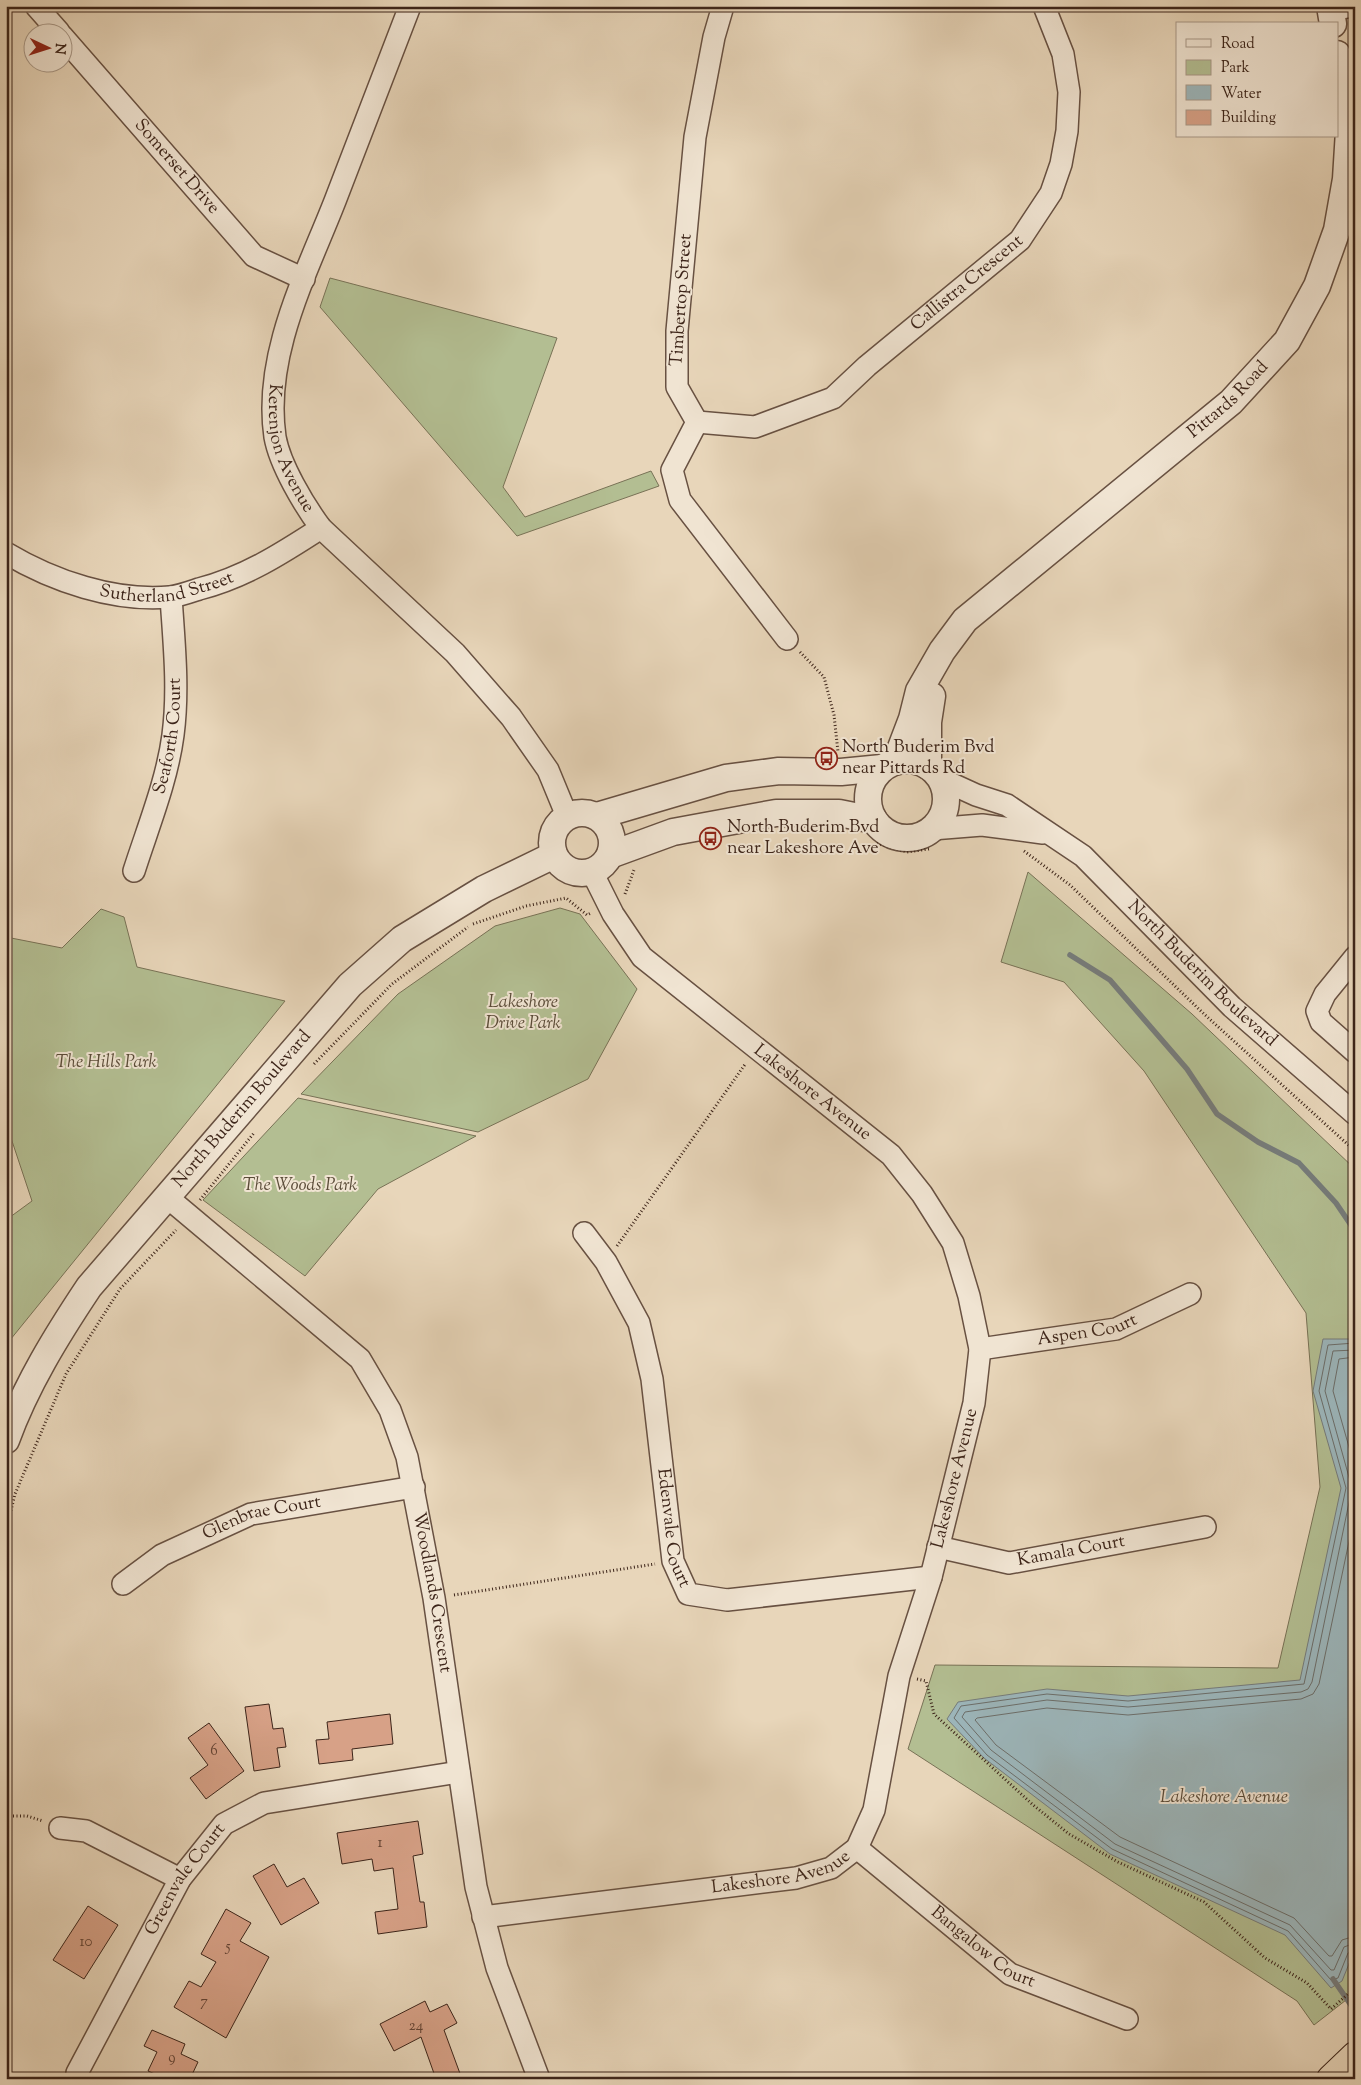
<svg xmlns="http://www.w3.org/2000/svg" width="1361" height="2085" viewBox="0 0 1361 2085" font-family="'Sorts Mill Goudy',serif">
  <style>
    .green { fill: #b3be92; stroke: #787256 }
    .water { fill: #9cb6bb; stroke: #767c7b }
    .lines { fill: none; stroke-linecap: round; stroke-linejoin: round }
    .shore { stroke: #6c6e6a; stroke-width: 1 }
    .stream { stroke: #767c7b; stroke-width: 5.5 }
    .building { fill: #d7a187; stroke: #3d251a }
    .minor-casing { stroke: #685142; stroke-width: 24 }
    .tertiary-casing { stroke: #685142; stroke-width: 29 }
    .motorway-casing { stroke: #3d251a; stroke-width: 30 }
    .path { stroke: #3d251a; stroke-width: 3; stroke-dasharray: 1 2.5; stroke-linecap: butt }
    .minor { stroke: #f0e4d2; stroke-width: 21 }
    .tertiary { stroke: #f0e4d2; stroke-width: 26 }
    .motorway { stroke: #e8d6ba; stroke-width: 28 }
    .labels { text-anchor: middle; dominant-baseline: central; stroke-width: 4; stroke-linejoin: round; paint-order: stroke }
    .number-label { font-size: 15px; fill: #644435 }
    .street-label { font-size: 18px; fill: #3d251a; stroke: #f0e4d2 }
    .poi-label { font-size: 18px; fill: #3d251a; stroke: #f0e4d2; text-anchor: start }
    .park-label { font-size: 18px; font-style: italic; fill: #5a4b38; stroke: #f0e4d2 }
  </style>
  <rect width="100%" height="100%" fill="#e8d6ba"/>
  <filter id="stains"><feTurbulence type="fractalNoise" baseFrequency=".004" numOctaves="4"/><feColorMatrix values="0 0 0 0 .2 0 0 0 0 .09 0 0 0 0 .02 0 0 0 .5 -.17"/></filter>
  <radialGradient id="worn" r=".72"><stop offset=".6" stop-color="#630" stop-opacity="0"/><stop offset="1" stop-color="#630" stop-opacity=".3"/></radialGradient>
  <g class="green">
    <polygon points="330,278 557,338 503,487 525,517 651,471 659,486 517,536 320,307"/>
    <polygon points="1028,872 1192,1014 1355,1169 1355,1993 1314,2025 1297,2001 908,1749 935,1665 1278,1668 1320,1487 1306,1313 1144,1071 1064,982 1001,962"/>
    <polygon points="560,908 580,914 637,989 588,1079 478,1132 301,1094 398,994 495,926"/>
    <polygon points="101,909 124,917 137,967 285,1001 6,1345 6,1220 32,1201 6,1123 6,937 62,948"/>
    <polygon points="298,1098 476,1136 378,1189 305,1276 203,1200"/>
  </g>
  <polygon class="water" points="1323,1339 1355,1339 1355,1949 1342,1981 1331,1988 1285,1935 1110,1854 984,1758 947,1719 958,1702 1047,1689 1128,1696 1300,1680 1341,1488 1313,1391"/>
  <g class="lines">
    <g class="shore">
      <polyline points="1355,1343 1328,1345 1319,1391 1346,1488 1304,1684 1128,1701 1047,1694 961,1706 954,1718 987,1755 1112,1849 1288,1931 1331,1980 1338,1978 1348,1953 1355,1950"/>
      <polyline points="1355,1350 1333,1351 1325,1391 1352,1488 1312,1682 1308,1689 1301,1692 1128,1707 1047,1700 965,1712 962,1717 991,1750 1115,1844 1290,1925 1331,1970 1334,1970 1344,1947 1355,1943"/>
      <polyline points="1355,1357 1339,1359 1333,1391 1355,1468"/>
      <polyline points="1355,1513 1319,1684 1313,1694 1301,1699 1128,1715 1047,1708 977,1718 975,1720 996,1745 1120,1837 1294,1918 1329,1956 1332,1956 1342,1940 1355,1936"/>
    </g>
    <g class="stream">
      <polyline points="1070,955 1110,980 1187,1069 1217,1114 1258,1142 1299,1163 1336,1203 1355,1231"/>
      <polyline points="1333,1979 1355,2011"/>
    </g>
  </g>
  <g class="building">
    <polygon points="269,1704 273,1729 283,1728 286,1747 277,1748 280,1767 254,1771 245,1707"/>
    <polygon points="390,1714 393,1744 352,1749 353,1760 319,1764 316,1740 329,1739 327,1722"/>
    <polygon points="209,1723 244,1771 206,1799 190,1778 208,1765 188,1738"/>
    <polygon points="418,1821 423,1854 413,1856 420,1902 424,1902 427,1927 378,1934 375,1912 398,1909 393,1868 374,1871 372,1859 342,1864 337,1833"/>
    <polygon points="274,1864 287,1887 304,1878 319,1903 281,1925 253,1876"/>
    <polygon points="88,1906 118,1925 84,1979 53,1960"/>
    <polygon points="226,1909 251,1923 240,1941 269,1957 226,2038 174,2007 189,1981 201,1987 216,1962 201,1954"/>
    <polygon points="425,2001 430,2012 447,2004 457,2023 444,2030 462,2079 436,2079 421,2037 394,2051 380,2024"/>
    <polygon points="152,2030 185,2044 181,2054 198,2062 190,2079 166,2079 148,2071 157,2052 144,2046"/>
  </g>
  <g class="lines">
    <defs>
      <g id="minor">
        <polyline points="36,6 59,32"/>
        <path id="s1" d="M410,6c-25,65 -50,130 -75,195 -29,74 -72,154 -60,236 5,28 29,68 46,91l134,125 56,64 37,53 19,46"/>
        <polyline points="723,6 714,37 695,137 677,331 677,387 697,422 672,470 680,500 787,639"/>
        <polyline points="1331,10 1353,6"/>
        <path id="s2" d="M62,36l192,220 50,23"/>
        <path id="s3" d="M697,422l58,5 78,-29 34,-32 153,-126 31,-47 10,-29 6,-33 2,-39 -6,-38 -19,-48"/>
        <path id="s4" d="M6,553c47,28 108,49 164,44 9,-1 20,-5 29,-8 46,-12 82,-35 122,-61"/>
        <path id="s5" d="M941,779l35,16 31,10 76,51 149,151 123,107"/>
        <polyline points="932,829 982,825 1043,833"/>
        <path id="s6" d="M134,871c14,-44 33,-90 39,-136 6,-46 1,-92 -2,-138"/>
        <polyline points="1355,957 1325,994 1317,1011 1321,1022 1355,1052"/>
        <path id="s7" d="M167,1197l193,162 30,51 17,47 27,141 42,289 21,81 42,111"/>
        <path id="s8" d="M584,1233l22,29 33,61 13,56 21,182 15,33 39,6 204,-23"/>
        <path id="s9" d="M980,1349l136,-20 74,-35"/>
        <path id="s10" d="M938,1547l71,16 196,-36"/>
        <path id="s11" d="M123,1584l39,-29 89,-41 163,-27"/>
        <polyline points="60,1828 86,1831 180,1879"/>
        <path id="s12" d="M857,1848l153,126 117,45"/>
        <path id="s13" d="M483,1917l313,-39 35,-10 26,-20 17,-38 25,-134 32,-99 43,-174 6,-54 -11,-53 -16,-53 -31,-49 -31,-39 -249,-198 -29,-43 -21,-42"/>
        <path id="s14" d="M77,2073l103,-194 44,-55 40,-21 195,-31"/>
      </g>
      <g id="tertiary">
        <polyline points="1330,6 1333,24"/>
        <circle cx="907" cy="799" r="39"/>
        <path id="s15" d="M896,761l16,-42 7,-28 23,-40 23,-31 266,-218 56,-61 30,-55 20,-56 9,-51 3,-48 -12,-77"/>
        <polyline points="928,766 928,722 932,696"/>
        <circle cx="582" cy="843" r="30"/>
        <polyline points="597,816 726,778 779,771 841,772 882,768"/>
        <polyline points="610,855 673,832 776,813 839,813 874,820"/>
        <path id="s16" d="M6,1440c20,-55 51,-105 83,-153l261,-302 52,-46 82,-50 70,-34"/>
      </g>
      <polyline id="motorway" points="1331,2079 1355,2056"/>
    </defs>
    <use href="#minor" class="minor-casing"/>
    <use href="#tertiary" class="tertiary-casing"/>
    <use href="#motorway" class="motorway-casing"/>
    <g class="path">
      <polyline points="800,652 824,677 834,715 838,752"/>
      <polyline points="877,843 907,852 929,849"/>
      <polyline points="1024,851 1070,885 1204,1014 1355,1151"/>
      <polyline points="625,894 634,870"/>
      <polyline points="473,924 526,906 566,898 587,915 591,913"/>
      <polyline points="314,1064 392,984 468,927"/>
      <polyline points="200,1200 254,1133"/>
      <polyline points="617,1246 746,1063"/>
      <polyline points="6,1531 15,1494 66,1374 120,1289 176,1230"/>
      <polyline points="454,1595 655,1564"/>
      <polyline points="917,1679 926,1681 934,1714 1032,1804 1069,1834 1118,1862 1204,1902 1265,1958 1307,1983 1331,2009 1355,1988"/>
      <polyline points="6,1816 27,1816 43,1821"/>
    </g>
    <use href="#minor" class="minor"/>
    <use href="#tertiary" class="tertiary"/>
    <use href="#motorway" class="motorway"/>
  </g>
  <defs>
    <symbol id="bus-ring" viewBox="-11 -11 22 22"><circle r="9.5" fill="#f0e4d2" stroke="#8f2418" stroke-width="1.5"/><path d="M-5-6H5V4H4V6H2V4H-2V6H-4V4H-5ZM-3.5-4V0h7V-4ZM-3.5 1.2v1.5H-2V1.2ZM2 1.2v1.5H3.5V1.2Z" fill="#8f2418"/></symbol>
  </defs>
  <g fill-rule="evenodd">
    <use href="#bus-ring" x="814" y="746" width="25" height="25"/>
    <use href="#bus-ring" x="698" y="826" width="25" height="25"/>
  </g>
  <g class="labels">
    <g class="number-label">
      <text x="214" y="1751">6</text>
      <text x="380" y="1843">1</text>
      <text x="86" y="1942">10</text>
      <text x="228" y="1947">5</text>
      <text x="204" y="2002">7</text>
      <text x="416" y="2026">24</text>
      <text x="172" y="2058">9</text>
    </g>
    <g class="street-label">
      <text stroke="none"><textPath href="#s2" startOffset="174">Somerset Drive</textPath></text>
      <text stroke="none"><textPath href="#s3" startOffset="318">Callistra Crescent</textPath></text>
      <text transform="translate(682 300) rotate(-86)">Timbertop Street</text>
      <text stroke="none"><textPath href="#s15" startOffset="502">Pittards Road</textPath></text>
      <text stroke="none"><textPath href="#s1" startOffset="470">Kerenjon Avenue</textPath></text>
      <text stroke="none"><textPath href="#s4" startOffset="170">Sutherland Street</textPath></text>
      <text stroke="none"><textPath href="#s6" startOffset="140">Seaforth Court</textPath></text>
      <text stroke="none"><textPath href="#s5" startOffset="330">North Buderim Boulevard</textPath></text>
      <text transform="translate(812 1093) rotate(38)">Lakeshore Avenue</text>
      <text stroke="none"><textPath href="#s16" startOffset="409">North Buderim Boulevard</textPath></text>
      <text stroke="none"><textPath href="#s9" startOffset="109">Aspen Court</textPath></text>
      <text stroke="none"><textPath href="#s13" startOffset="768">Lakeshore Avenue</textPath></text>
      <text stroke="none"><textPath href="#s11" startOffset="156">Glenbrae Court</textPath></text>
      <text stroke="none"><textPath href="#s8" startOffset="314">Edenvale Court</textPath></text>
      <text stroke="none"><textPath href="#s10" startOffset="136">Kamala Court</textPath></text>
      <text stroke="none"><textPath href="#s7" startOffset="499">Woodlands Crescent</textPath></text>
      <text stroke="none"><textPath href="#s13" startOffset="302">Lakeshore Avenue</textPath></text>
      <text stroke="none"><textPath href="#s14" startOffset="222">Greenvale Court</textPath></text>
      <text stroke="none"><textPath href="#s12" startOffset="161">Bangalow Court</textPath></text>
    </g>
    <g class="poi-label">
      <text x="842" y="748">North Buderim Bvd<tspan x="842" dy="21">near Pittards Rd</tspan></text>
      <text x="727" y="828">North Buderim Bvd<tspan x="727" dy="21">near Lakeshore Ave</tspan></text>
    </g>
    <g class="park-label">
      <text x="523" y="1003">Lakeshore<tspan x="523" dy="21">Drive Park</tspan></text>
      <text x="106" y="1063">The Hills Park</text>
      <text x="300" y="1186">The Woods Park</text>
      <text x="1224" y="1798">Lakeshore Avenue</text>
    </g>
  </g>
  <rect width="1361" height="2085" fill="none" stroke="#e8d6ba" stroke-width="25"/>
  <rect x="8" y="8" width="1346" height="2070" fill="none" stroke="#3d251a" stroke-width="2.5"/>
  <rect x="12" y="12" width="1336" height="2060" fill="none" stroke="#3d251a"/>
  <rect x="1176" y="22" width="162" height="115" fill="#f0e4d2" stroke="#a89888"/>
  <rect x="1186" y="39" width="25" height="8" fill="#f0e4d2" stroke="#a89888"/>
  <text x="1221" y="48" font-size="15" fill="#3d251a">Road</text>
  <rect x="1186" y="60" width="25" height="15" fill="#b3be92" stroke="#a89888"/>
  <text x="1221" y="72" font-size="15" fill="#3d251a">Park</text>
  <rect x="1186" y="85" width="25" height="15" fill="#9cb6bb" stroke="#a89888"/>
  <text x="1221" y="98" font-size="15" fill="#3d251a">Water</text>
  <rect x="1186" y="110" width="25" height="15" fill="#d7a187" stroke="#a89888"/>
  <text x="1221" y="122" font-size="15" fill="#3d251a">Building</text>
  <g transform="translate(48 48) rotate(94)"><circle r="24" fill="#f0e4d2" stroke="#a89888"/>
  <path d="M0-4L9 19L0 12L-9 19Z" fill="#8f2418"/>
  <text y="-8" font-size="14" font-weight="bold" text-anchor="middle" fill="#3d251a">N</text>
  </g>
  <rect width="100%" height="100%" filter="url(#stains)"/>
  <rect width="100%" height="100%" fill="url(#worn)"/>
</svg>
